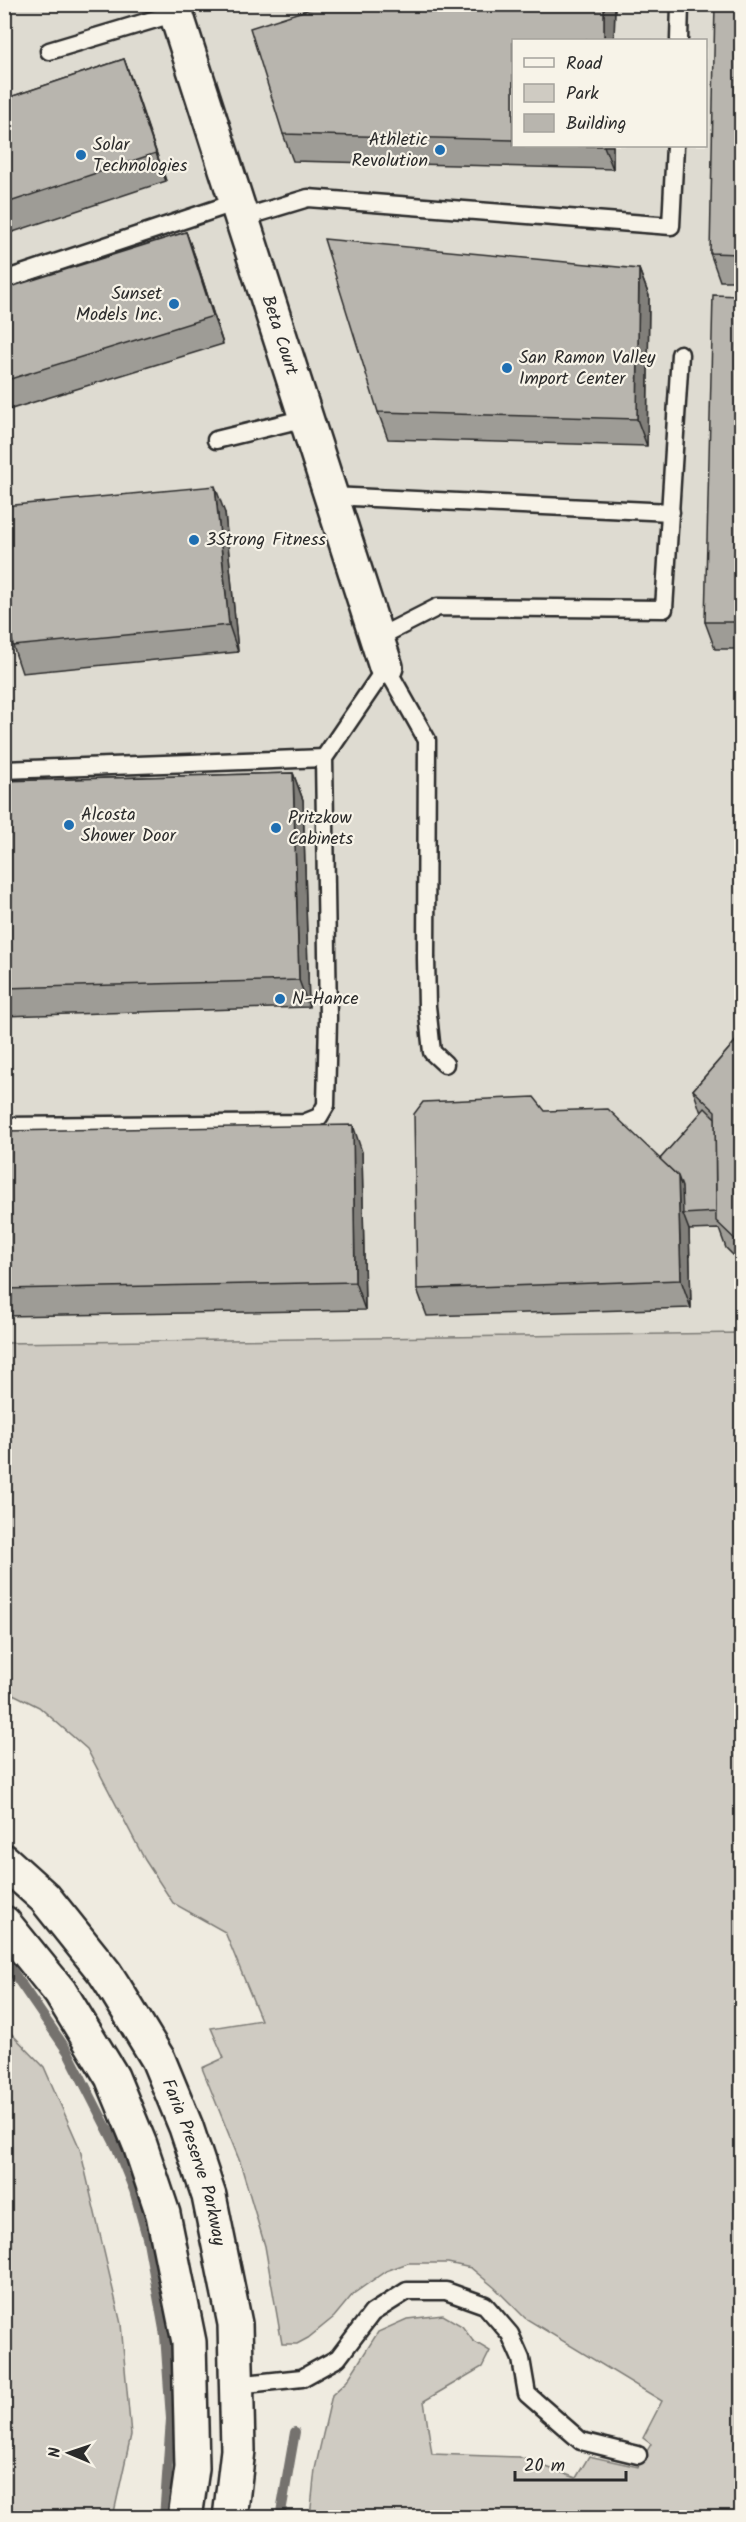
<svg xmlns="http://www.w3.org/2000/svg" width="746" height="2522" viewBox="0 0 746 2522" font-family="Kalam,sans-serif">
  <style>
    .built { fill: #dedbd1; fill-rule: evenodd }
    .green { fill: #cfcbc2; stroke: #7d7b76; stroke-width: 1.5 }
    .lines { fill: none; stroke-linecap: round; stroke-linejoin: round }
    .stream { stroke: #74726e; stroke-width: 10 }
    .service-casing { stroke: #2b2b2b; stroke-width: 21 }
    .minor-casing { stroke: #2b2b2b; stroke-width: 38 }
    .tertiary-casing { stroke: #2b2b2b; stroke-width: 38 }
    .service { stroke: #f7f3e8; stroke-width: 16 }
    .minor { stroke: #f7f3e8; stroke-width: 33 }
    .tertiary { stroke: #f7f3e8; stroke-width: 33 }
    .wall { fill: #9e9c96; stroke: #2b2b2b; stroke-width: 1.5 }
    .shaded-wall { fill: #817f7a; stroke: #2b2b2b; stroke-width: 1.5 }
    .building { fill: #b8b5ae; stroke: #2b2b2b; stroke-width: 1.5 }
    .poi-dot { fill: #1f6fb2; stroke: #f7f3e8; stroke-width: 2 }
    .labels { text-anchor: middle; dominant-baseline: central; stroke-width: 4.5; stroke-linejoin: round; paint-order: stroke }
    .poi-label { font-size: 18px; fill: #2b2b2b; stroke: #f7f3e8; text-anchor: start }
    .street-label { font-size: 18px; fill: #2b2b2b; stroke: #f7f3e8 }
  </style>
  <rect width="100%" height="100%" fill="#efebe0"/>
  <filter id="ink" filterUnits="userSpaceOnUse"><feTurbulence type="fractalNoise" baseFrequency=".0167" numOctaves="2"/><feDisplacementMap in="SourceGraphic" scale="12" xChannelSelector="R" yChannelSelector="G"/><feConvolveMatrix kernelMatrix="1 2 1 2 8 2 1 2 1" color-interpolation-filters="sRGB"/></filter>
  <g filter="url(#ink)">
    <path class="built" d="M4,5h737v1328l-736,10zM514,40h192v106h-192z"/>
    <g class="green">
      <polygon points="741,1333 741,2517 310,2517 315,2469 332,2395 347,2381 378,2332 407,2319 443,2315 462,2326 473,2341 490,2351 482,2367 424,2401 432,2454 519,2457 576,2478 589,2456 638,2467 651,2444 643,2438 662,2401 525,2318 495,2288 471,2268 448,2263 408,2263 386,2271 353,2294 334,2317 308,2338 297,2344 282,2344 265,2246 240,2162 202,2068 224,2058 211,2028 261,2020 225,1932 173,1903 145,1860 87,1749 39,1707 5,1690 4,1343"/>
      <polygon points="4,2026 44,2067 80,2149 121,2324 131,2435 113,2517 5,2517"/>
    </g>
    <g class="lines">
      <g class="stream">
        <polyline points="4,1959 68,2052 117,2148 134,2190 148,2241 165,2335 171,2419 164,2518"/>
        <polyline points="280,2518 295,2432"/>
      </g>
      <defs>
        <g id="service">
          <polyline points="679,40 680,4"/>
          <polyline points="49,51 176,13"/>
          <polyline points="242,218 308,198 671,226 675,146"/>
          <polyline points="4,280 237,202"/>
          <polyline points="216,440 306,418"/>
          <polyline points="331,496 671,512"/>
          <polyline points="377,638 438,607 664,609 680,354"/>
          <polyline points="4,770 324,758"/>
          <polyline points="4,1126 304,1123 319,1117 326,1105 328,1018 324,758 386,667 427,740 426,958 427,1006 432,1052 445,1064"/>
          <polyline points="236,2385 302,2378 338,2358 372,2313 407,2291 446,2291 485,2305 510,2334 521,2359 527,2394 581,2441 638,2455"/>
        </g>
        <g id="minor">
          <path id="s1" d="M173,4l213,663"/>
        </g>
        <g id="tertiary">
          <path id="s2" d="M4,1861l41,37 60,75 11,17 42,69 28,68 23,69 26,128 3,126 -8,68"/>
          <polyline points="4,1923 60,1992 112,2077 140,2145 163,2214 189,2342 192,2468 185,2518"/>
        </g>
      </defs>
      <use href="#service" class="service-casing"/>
      <use href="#minor" class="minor-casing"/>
      <use href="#tertiary" class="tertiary-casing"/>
      <use href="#service" class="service"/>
      <use href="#minor" class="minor"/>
      <use href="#tertiary" class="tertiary"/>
    </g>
    <g class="wall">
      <polygon points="325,4 615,4 614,40 513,40 513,146 613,146 613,169 293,161 283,134"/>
      <polygon points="741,4 741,281 720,281 710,253"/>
      <polygon points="124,59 166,181 4,235 4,99"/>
      <polygon points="4,77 8,89 4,91"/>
      <polygon points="186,232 196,259 223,344 8,410 4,401 4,289"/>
      <polygon points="639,269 649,296 647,446 388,439 378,412"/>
      <polygon points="741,296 741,649 715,649 705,622"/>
      <polygon points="225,513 238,652 22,673 13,646"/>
      <polygon points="293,773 303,800 309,1007 4,1016 4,781"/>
      <polygon points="741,1035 741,1263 726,1248 719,1229 689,1230 691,1308 427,1316 417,1289 660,1159 701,1113 693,1090"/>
      <polygon points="4,1131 362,1152 365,1310 4,1316"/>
    </g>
    <g class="shaded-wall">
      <polygon points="604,4 615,4 614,40 604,40"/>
      <polygon points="124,59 134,86 166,181 156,153"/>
      <polygon points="604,146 613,146 613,169"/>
      <polygon points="186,232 196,259 223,344 213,316"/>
      <polygon points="639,269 649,296 647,446 637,419"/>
      <polygon points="215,486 225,513 238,652 229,625"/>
      <polygon points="293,773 303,800 309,1007 299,980"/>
      <polygon points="353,1125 362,1152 365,1310 355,1282"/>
      <polygon points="678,1176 688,1204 683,1214 689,1230 691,1308 681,1280"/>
    </g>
    <g class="building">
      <polygon points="325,4 604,4 604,40 513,40 513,140 283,134 250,28"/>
      <polygon points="715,4 741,4 741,254 710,253"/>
      <polygon points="124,59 156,153 4,204 4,99"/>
      <polygon points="186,232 213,316 4,381 4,289"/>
      <polygon points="324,239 639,269 637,419 378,412"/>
      <polygon points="713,295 741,296 741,622 705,622"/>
      <polygon points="215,486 229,625 13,646 4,564 4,506"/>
      <polygon points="293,773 299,980 4,988 4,781"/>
      <polygon points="741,1035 741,1245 716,1221 715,1111 693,1090"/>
      <polygon points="534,1097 545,1111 608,1109 678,1176 681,1280 417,1289 414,1114 423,1102"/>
      <polygon points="705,1108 715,1118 716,1212 683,1214 682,1187 678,1176 660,1159"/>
      <polygon points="353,1125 355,1282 4,1289 4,1131"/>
    </g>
  </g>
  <g class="poi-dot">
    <circle cx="440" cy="150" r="6"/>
    <circle cx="81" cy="155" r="6"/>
    <circle cx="174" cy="304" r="6"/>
    <circle cx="507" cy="368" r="6"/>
    <circle cx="194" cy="540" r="6"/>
    <circle cx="69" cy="825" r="6"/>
    <circle cx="276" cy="828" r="6"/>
    <circle cx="280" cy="999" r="6"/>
  </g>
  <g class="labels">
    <g class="poi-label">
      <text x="428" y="140" text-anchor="end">Athletic<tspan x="428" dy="21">Revolution</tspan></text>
      <text x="93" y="145">Solar<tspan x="93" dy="21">Technologies</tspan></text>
      <text x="162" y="294" text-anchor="end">Sunset<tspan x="162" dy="21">Models Inc.</tspan></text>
      <text x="519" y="358">San Ramon Valley<tspan x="519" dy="21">Import Center</tspan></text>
      <text x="206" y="540">3Strong Fitness</text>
      <text x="81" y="815">Alcosta<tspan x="81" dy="21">Shower Door</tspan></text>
      <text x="288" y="818">Pritzkow<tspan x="288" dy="21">Cabinets</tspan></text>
      <text x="292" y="999">N-Hance</text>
    </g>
    <g class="street-label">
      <text stroke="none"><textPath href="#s1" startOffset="348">Beta Court</textPath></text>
      <text stroke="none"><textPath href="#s2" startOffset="362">Faria Preserve Parkway</textPath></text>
    </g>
  </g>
  <rect width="746" height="2522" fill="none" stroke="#f7f3e8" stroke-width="24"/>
  <rect x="12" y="12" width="722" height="2498" fill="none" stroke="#2b2b2b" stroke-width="2" filter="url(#ink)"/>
  <rect x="512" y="39" width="195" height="108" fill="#f7f3e8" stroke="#a5a39c" stroke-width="1.5"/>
  <rect x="524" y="58" width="30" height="9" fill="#f7f3e8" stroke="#a5a39c" stroke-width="1.5"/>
  <text x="566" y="69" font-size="18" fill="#2b2b2b">Road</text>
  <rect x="524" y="84" width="30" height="18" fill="#cfcbc2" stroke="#a5a39c" stroke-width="1.5"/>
  <text x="566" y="99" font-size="18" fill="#2b2b2b">Park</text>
  <rect x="524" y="114" width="30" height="18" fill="#b8b5ae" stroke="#a5a39c" stroke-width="1.5"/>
  <text x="566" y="129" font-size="18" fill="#2b2b2b">Building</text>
  <g transform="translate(69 2453) rotate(272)" stroke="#f7f3e8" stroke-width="4.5" paint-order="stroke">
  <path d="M0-4.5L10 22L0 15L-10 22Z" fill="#2b2b2b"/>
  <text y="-9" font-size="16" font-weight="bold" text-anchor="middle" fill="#2b2b2b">N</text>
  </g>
  <path d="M515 2471v9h111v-9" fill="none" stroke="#2b2b2b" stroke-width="3"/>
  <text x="524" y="2471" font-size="18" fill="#2b2b2b" stroke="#f7f3e8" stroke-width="4.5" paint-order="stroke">20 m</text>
</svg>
